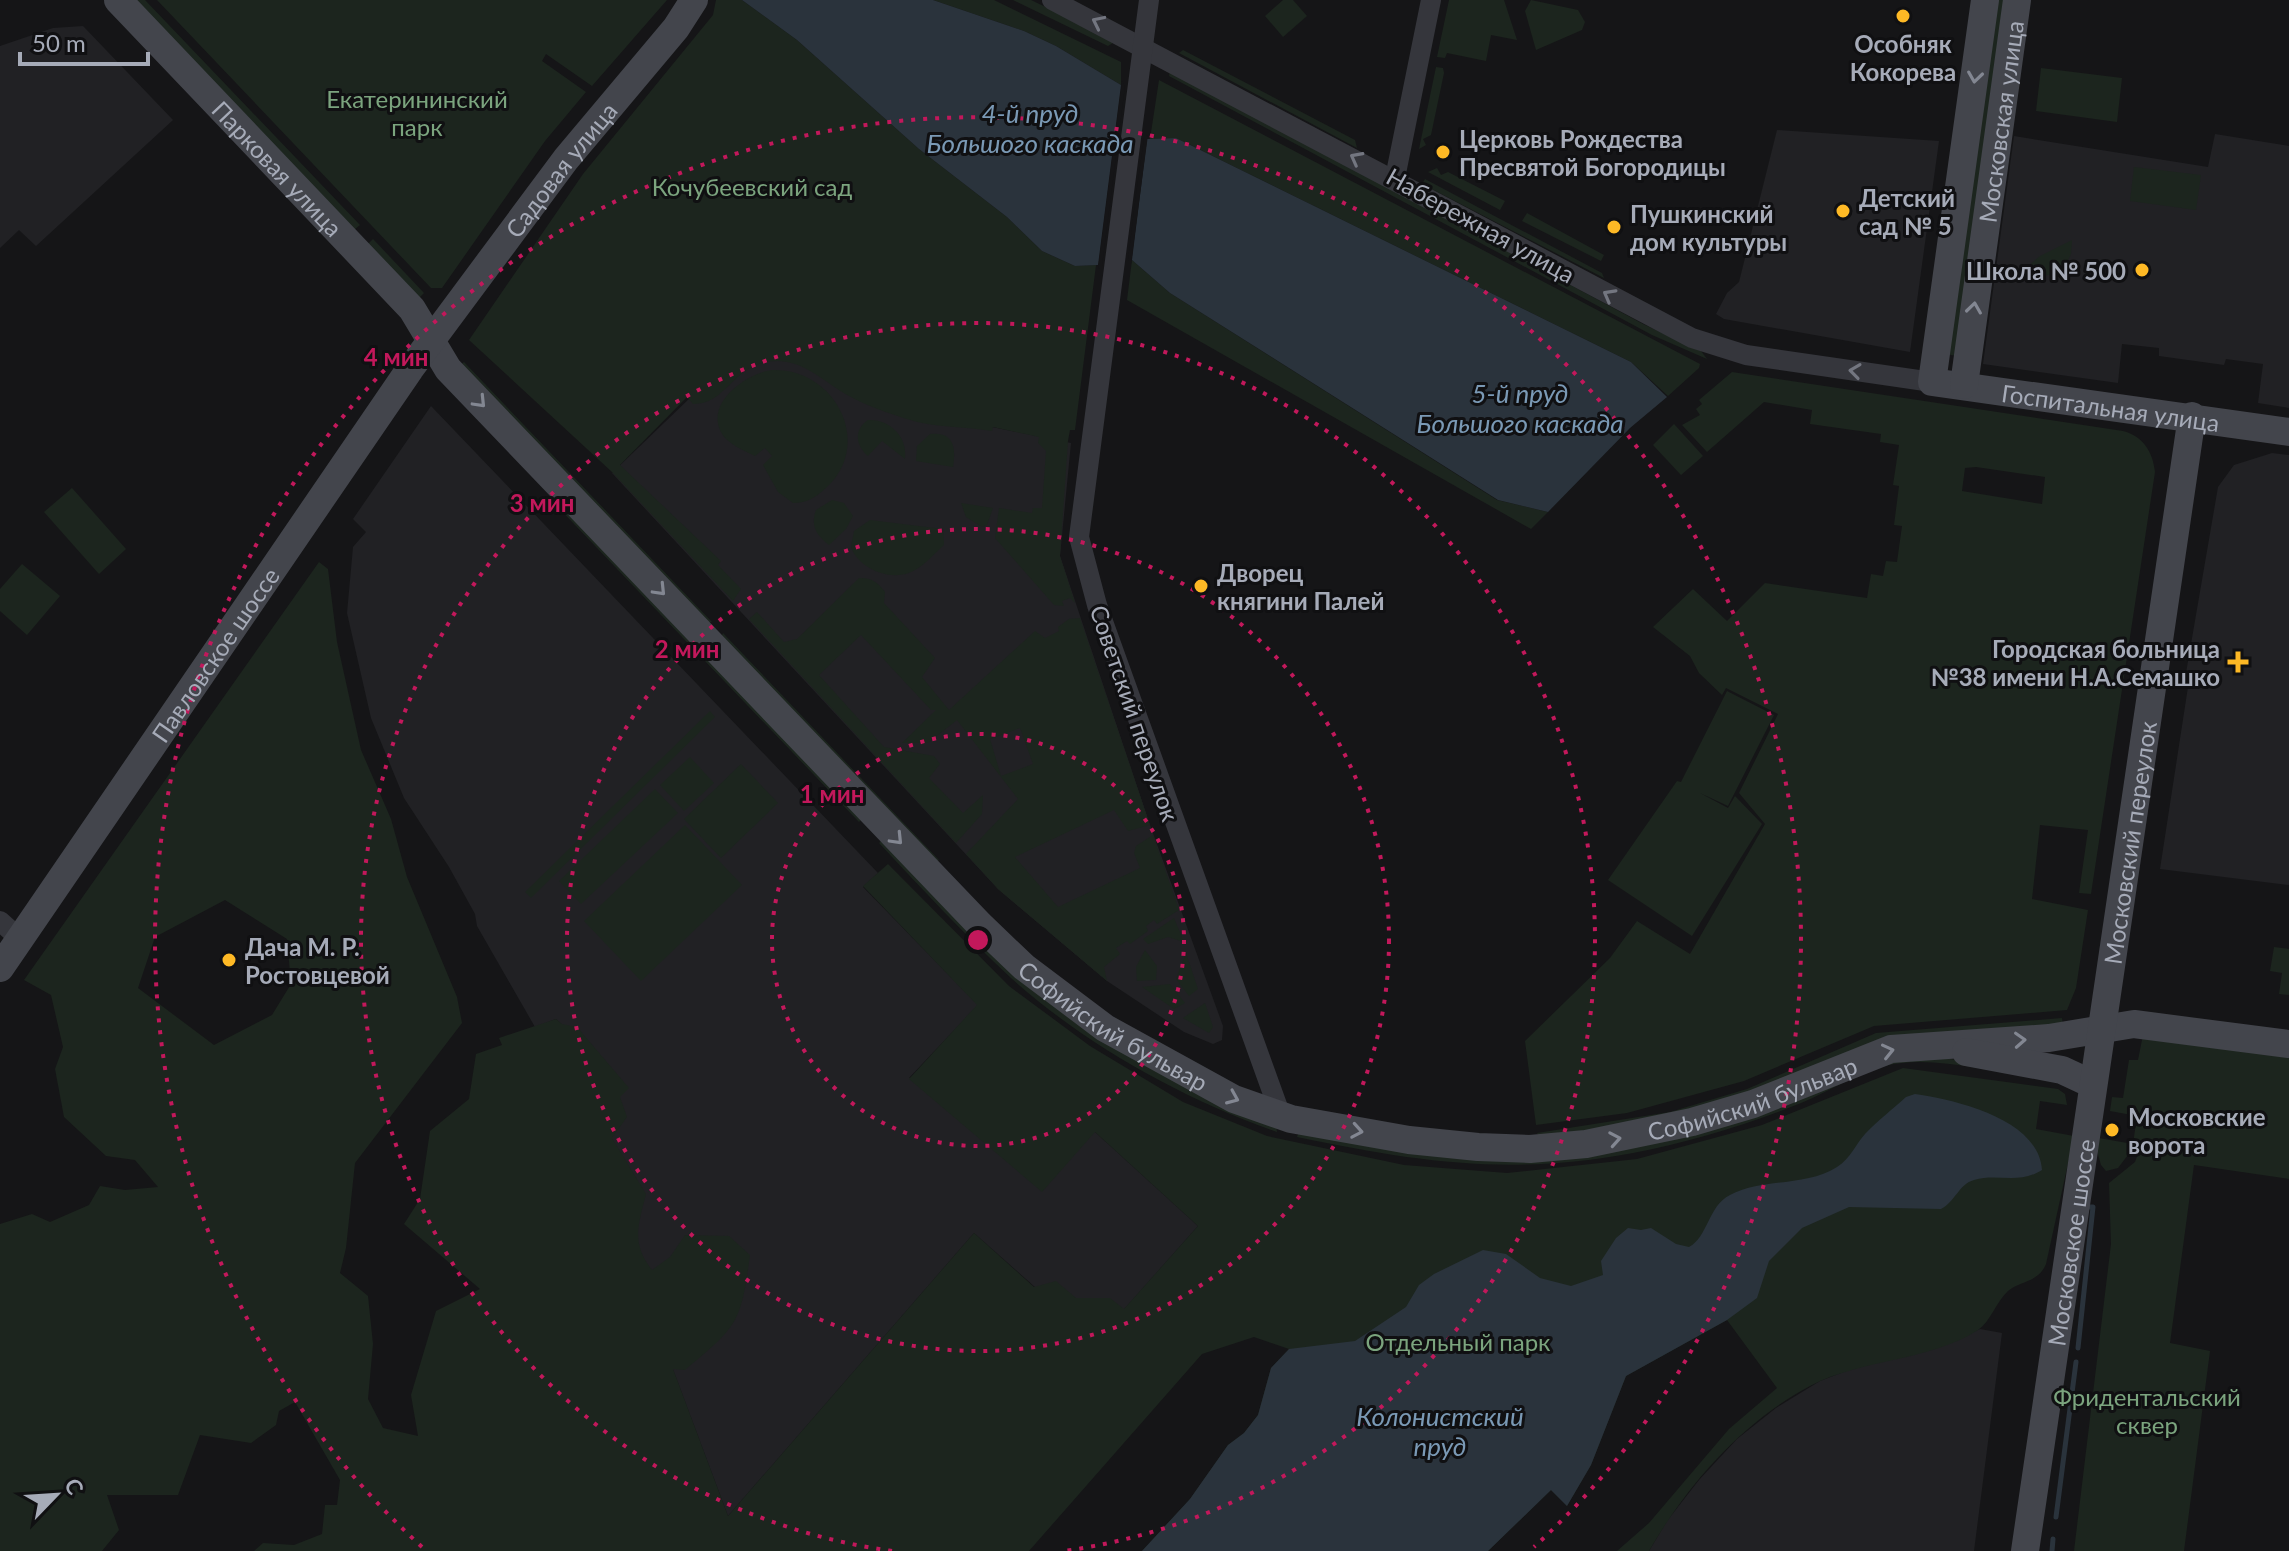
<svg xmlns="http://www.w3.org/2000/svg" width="2289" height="1551" viewBox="0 0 2289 1551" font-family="Lato,sans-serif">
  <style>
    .built { fill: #212124 }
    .green { fill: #1c251e; fill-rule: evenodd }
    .water { fill: #2a333c }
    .pier { fill: #151517 }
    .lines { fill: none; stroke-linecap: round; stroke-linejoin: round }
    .stream { stroke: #2a333c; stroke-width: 5 }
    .street { stroke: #35363c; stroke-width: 20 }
    .secondary { stroke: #43454c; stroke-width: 28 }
    .oneway { stroke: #737680 }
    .oneway2 { stroke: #838792 }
    .ring { fill: none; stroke: #c2185b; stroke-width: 4; stroke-dasharray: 4 8 }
    .poi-dot { fill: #feb925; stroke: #101012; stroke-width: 3 }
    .labels { text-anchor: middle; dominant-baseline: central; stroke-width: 6; stroke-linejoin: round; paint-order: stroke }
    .poi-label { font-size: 24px; font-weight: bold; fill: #a6abb8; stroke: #101012; text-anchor: start }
    .park-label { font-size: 24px; fill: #7ba47e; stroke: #101012 }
    .street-label { font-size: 24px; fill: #a6abb8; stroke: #101012 }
    .water-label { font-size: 26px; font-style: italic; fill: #7a99b5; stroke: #101012 }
    .centre { fill: #c2185b; stroke: #101012; stroke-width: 4 }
    .ring-label { font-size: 24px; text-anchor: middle; font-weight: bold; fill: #c2185b; stroke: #101012; stroke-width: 6; stroke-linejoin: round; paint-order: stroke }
  </style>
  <rect width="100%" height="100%" fill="#151517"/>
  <g class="built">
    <polygon points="83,26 173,120 36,246 19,230 0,248 0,46 53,28"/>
    <polygon points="1777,130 1939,141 1910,352 1724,319 1716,314 1727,293 1739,282"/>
    <polygon points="2215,134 2289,146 2289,408 2258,403 2263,364 2226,359 2224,365 2159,356 2159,348 2122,344 2118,383 1983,364 2014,136 2208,167"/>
    <polygon points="768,323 992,427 1071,443 1060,556 1150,825 1223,1026 1222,1040 1213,1044 1184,1032 1107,981 998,889 612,473"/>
    <polygon points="431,406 878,873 863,887 978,1005 909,1078 1095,1132 1198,1226 1096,1341 974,1233 728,1516 583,1130 628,1088 556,1019 535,1027 477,926 475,914 449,867 404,798 371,718 347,613 353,547 366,532 353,519"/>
    <polygon points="2272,453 2289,455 2289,885 2160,869 2190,674 2186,673 2218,487 2234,465"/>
    <polygon points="1980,1329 2002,1333 1974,1551 1649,1551 1667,1521 1699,1480 1737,1439 1776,1408 1820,1381 1859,1366 1946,1344"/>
  </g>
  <g class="green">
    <polygon points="135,0 145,0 360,225 354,230"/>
    <polygon points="157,0 667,0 592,86 546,54 542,61 586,92 545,141 442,288 431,288"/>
    <path d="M716,0h26l55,40 122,109 88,68 35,34 33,15 21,-1 -21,165h-5l-2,11 -8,115 15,47 -5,-5 -8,3 2,5 -10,-1 -59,-67 4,-30 33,5 1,-5h9l4,-57 -8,-8 1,-6 -46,-10 -1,4c-29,-5 -58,-3 -85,-12 -19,-6 -40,-13 -58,-23 -24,-13 -42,-34 -71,-35 -45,0 -50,44 -85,43l-6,-7 -67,68 101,96 -3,4 23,24 -8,12 -121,-129 -143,-132 114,-166 130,-159z"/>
    <polygon points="933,0 994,0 1121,62 1121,85 1056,46 1024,31"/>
    <polygon points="1013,0 1031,0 1116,41 1108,46"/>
    <polygon points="1283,0 1293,0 1307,16 1283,37 1265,16"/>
    <polygon points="1449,0 1504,0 1517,40 1491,35 1486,61 1447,53 1445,58 1437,57"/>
    <polygon points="1531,0 1578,10 1585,22 1582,30 1536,50 1525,11"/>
    <polygon points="1994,0 2007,0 1957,356 1945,354"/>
    <polygon points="1183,50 1355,140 1357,148 1179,53"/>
    <polygon points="1436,67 1443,68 1444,73 1431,135 1423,139 1426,145 1419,149"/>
    <polygon points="2041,68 2122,78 2117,122 2036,111"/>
    <polygon points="1170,70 1643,324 1701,351 1707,359 1652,335 1169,76"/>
    <polygon points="1159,80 1700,364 1699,368 1668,396 1631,362 1176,138 1150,139"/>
    <polygon points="2134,167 2201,175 2196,210 2130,201"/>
    <polygon points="1437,168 1441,175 1448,172 1505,201 1500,210 1428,172"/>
    <polygon points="1425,179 1602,273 1604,278 1422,184"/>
    <polygon points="1527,213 1604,255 1601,261 1522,221"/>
    <polygon points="373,239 424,293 419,298 367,245"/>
    <polygon points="2072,240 2071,254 2063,271 2044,276 2021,272 2040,256"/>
    <polygon points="1132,260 1170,293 1497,500 1548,512 1531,529 1127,300"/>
    <polygon points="464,362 712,622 704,623 459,366"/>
    <path d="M772,370c62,-3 103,73 54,118 -10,9 -19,15 -33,15l-15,-11 -15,-27 9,-9 -7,-8 -10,8c-12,-6 -30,-13 -35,-26 -13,-30 29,-57 52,-60z"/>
    <path d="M1732,372l391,59c20,5 30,21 32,41l-64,422 -12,-1 9,-63 -48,-5 -8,74 56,11 -12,78 -9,22 -193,16 -130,55 -117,32 -91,12 -11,-84 85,-83 27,-37 53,33 75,-130 -26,-31 39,-79 -52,-26 -4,7 -23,-22 -9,-17 -37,-29 40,-38 34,32 38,-38 102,15 4,-24 12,2 3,-15 11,1 5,-36 -8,-1 5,-39 -6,-1 6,-40 -19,-3 1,-8 -71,-10 2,-14 -48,-8 -57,50 -25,-27 18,-10 -4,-6 6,-5 -3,-4zM1976,467l69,10 -3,27 -80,-13 3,-23z"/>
    <path d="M868,420c22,-1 40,17 37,39l-23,-18 -14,15c-13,-11 -14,-27 0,-36z"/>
    <polygon points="1674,424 1703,456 1681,475 1653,445"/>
    <path d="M930,434c24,-3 26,14 23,33l-37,-6 1,-15z"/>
    <polygon points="72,488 126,549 99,574 44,512"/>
    <polygon points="559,498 864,817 859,822 554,503"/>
    <path d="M832,500l12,3 9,13 -7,13 -17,16c-12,-9 -19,-19 -13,-35z"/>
    <polygon points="961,503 993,508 987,525 982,527 966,517"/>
    <path d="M870,520l73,9 1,16c-9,8 -18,19 -29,25 -21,13 -56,0 -64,-23l3,-16z"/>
    <path d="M319,562l9,7 9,73 24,108 30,69 16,58 50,120 5,26 -107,140 -9,85 -6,25 28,23 5,48 -5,55 15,29 35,8 -7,-41 25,-84 44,-22 -76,-65 16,-25 10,-68 39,-32 7,-45 26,-9 -3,-7 57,-19 6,5 15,3 52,61 -9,9 7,20 -15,21 34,56c-8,32 -15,49 6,76l18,-13 15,-22 44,1 21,19c-9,68 -12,71 -65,115l-12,-1 55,147 246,-283 60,54 22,-6 20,17h34l14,11 74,-83 -103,-94 -53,60 -133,-113 68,-74 -114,-119 25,-22 121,122 81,60 93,56 84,34 137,29 103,8 130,-14 125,-34 141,-57 155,21 7,5 2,11 -27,-4 -4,28 38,7 -28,128c-8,19 -25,16 -38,27 -12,11 -17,30 -30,39 -47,31 -117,29 -168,56 -68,36 -123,99 -161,165h-32l32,-28 80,-94 48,-41 -50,-68 -101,56 -35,89 -24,41 -16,-16 -63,61h-346l48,-52 38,-54 16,-12 14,-18 13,-47 18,-19 -35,-12 -52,17 -173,197h-775l9,-8 31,2 28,-11 3,-29h12l3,-25 -45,-78 -16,9 -3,14 -25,18 -51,-8 -22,60h-71l12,35 -17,21h-102v-327l32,-10 18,8 39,-17 11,-19 25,4 33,-3 -23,-27 -29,-4 -42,-39 -9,-48 8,-22 -12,-52 -27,-15zM225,900l62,39 4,45 -19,31 -58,30 -76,-57 17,-51z"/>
    <polygon points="22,564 60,596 27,635 0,611 0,589"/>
    <path d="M859,578c12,-1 20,5 26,14l-1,11 51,55 -13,19 27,33 86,-79 10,7 14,-7 -1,-4 11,-8 11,-1 70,207 -22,6 -14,-21 -99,47 43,50 82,-39 -6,-15 2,-7 17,-11 26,75 -22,14 -3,-4 -8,6 2,5 -18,13 -3,-3 -11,7 4,6 -16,13 3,14 -109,-92 -32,-35 52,-55 -61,-79 -29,23h-26l34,-33h-5l-70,-75 -42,40 65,72 50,9 6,8 -11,14 34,35 20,-18 -1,19 -26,29 -207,-224 8,-7 27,30 13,-3zM1020,728l13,36 -32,12 -11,-37z"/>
    <polygon points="723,633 939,860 933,864 720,640"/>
    <polygon points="1727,691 1774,715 1728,806 1700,793 1728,808 1735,796 1762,824 1692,936 1608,880 1677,781 1681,782"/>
    <polygon points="710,711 715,717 531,898 525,892"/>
    <polygon points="690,757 714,783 684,811 660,785"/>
    <polygon points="741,764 778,803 721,858 684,819"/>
    <polygon points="655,789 678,813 581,904 559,881"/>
    <polygon points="685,825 742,885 641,981 584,921"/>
    <path d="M884,838l89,93 303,193 1,8c-96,-34 -190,-86 -266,-154 -46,-43 -89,-89 -132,-135z"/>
    <polygon points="1174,918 1184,942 1168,937 1148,944 1143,939"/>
    <polygon points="2274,947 2289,949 2289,995 2279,994 2282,973 2270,971"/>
    <polygon points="1145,950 1157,966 1156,980 1137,981 1136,967"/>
    <polygon points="1186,953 1198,989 1189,996 1176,979"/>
    <polygon points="1170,984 1185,1003 1174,1009 1142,987"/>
    <polygon points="1205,1003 1213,1027 1209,1033 1183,1018"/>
    <polygon points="2062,1018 2063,1026 1897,1036 1750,1096 1541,1140 1537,1133 1670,1112 1747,1089 1876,1033"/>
    <polygon points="2143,1035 2289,1057 2289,1179 2194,1165 2170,1343 2210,1351 2184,1551 2074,1551 2111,1244 2109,1183 2135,1162 2140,1148 2134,1147 2118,1168 2106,1171 2101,1165 2093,1137 2133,1144 2137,1116 2110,1111 2112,1097 2123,1098 2129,1060 2138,1060"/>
    <path d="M1928,1056l125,17 -1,8c-45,-6 -105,-23 -150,-18 -35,3 -69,27 -101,40 -54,22 -111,39 -168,50 -123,23 -216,9 -336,-16l2,-6 208,28 369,-98z"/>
  </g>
  <g class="water">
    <polygon points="742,0 933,0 1024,31 1056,46 1121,85 1098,265 1075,266 1042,251 1007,217 919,149 797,40"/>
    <polygon points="1176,138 1631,362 1667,397 1630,428 1548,512 1498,500 1170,293 1132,260 1147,139"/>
    <path d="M1915,1094c41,6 124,25 127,76 -24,15 -44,3 -68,10 -15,4 -19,22 -33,29l-92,-2 -47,21 -33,33 -12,37 -30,22 -101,56 -35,89 -24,41 -16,-16 -63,61h-346l48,-52 38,-54 16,-12 14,-18 13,-47 18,-19 66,-8 51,-34 13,-22 15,-11 49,-24 23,4 34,24 31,8 32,-11 -2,-14 15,-23 12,-10 13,2 10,-2 25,16 13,3c19,-10 19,-41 41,-52 32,-17 76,-8 107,-28 14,-9 18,-22 28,-33 12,-13 28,-25 41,-37z"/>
  </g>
  <g class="pier">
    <polygon points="1122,81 1125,86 1102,266 1098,269"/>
    <polygon points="1148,135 1140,195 1131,264 1128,260 1136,194 1144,138"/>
  </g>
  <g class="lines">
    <g class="stream">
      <polyline points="2078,1348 2093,1207 2089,1207"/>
      <polyline points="2056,1517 2076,1362"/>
      <polyline points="2052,1551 2053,1539"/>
    </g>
    <g class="street">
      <polyline points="1052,0 1692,338 1746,355 1932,382"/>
      <polyline points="1149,0 1079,537 1097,605 1281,1116"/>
      <polyline points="1395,178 1431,0"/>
      <polyline points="0,921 20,939"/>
    </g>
    <g class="secondary">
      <path id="s1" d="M118,0l294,309 36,60 532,556 44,42 81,61 129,71 57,20 118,21 69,7 52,2 56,-5 106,-22 61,-18 138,-55 158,-11 85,-14 155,20"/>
      <path id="s2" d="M1985,0l-53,382 357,50"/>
      <path id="s3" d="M1964,385l53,-385"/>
      <path id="s4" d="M0,968l410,-599 156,-210 110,-131 18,-28"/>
      <polyline points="1966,1052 2062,1070 2092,1084"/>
      <path id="s5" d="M2025,1551l167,-1135"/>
    </g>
  </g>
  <defs><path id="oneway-chevron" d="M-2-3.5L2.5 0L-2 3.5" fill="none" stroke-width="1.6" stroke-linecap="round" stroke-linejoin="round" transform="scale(2)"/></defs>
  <g class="oneway">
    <use href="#oneway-chevron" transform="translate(1098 22) rotate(-154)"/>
    <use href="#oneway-chevron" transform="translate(1356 158) rotate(-152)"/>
    <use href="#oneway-chevron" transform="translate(1609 295) rotate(-151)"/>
    <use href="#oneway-chevron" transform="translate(1855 371) rotate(-172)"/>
  </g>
  <g class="oneway2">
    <use href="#oneway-chevron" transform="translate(1975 77) rotate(98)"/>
    <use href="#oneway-chevron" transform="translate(1974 308) rotate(-82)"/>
    <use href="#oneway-chevron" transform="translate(480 402) rotate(46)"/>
    <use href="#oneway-chevron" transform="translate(660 590) rotate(46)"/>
    <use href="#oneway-chevron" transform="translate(897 839) rotate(46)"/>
    <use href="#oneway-chevron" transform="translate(2020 1040) rotate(-3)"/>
    <use href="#oneway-chevron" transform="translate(1888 1051) rotate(-13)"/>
    <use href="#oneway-chevron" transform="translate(1233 1098) rotate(23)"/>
    <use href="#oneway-chevron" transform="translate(1357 1131) rotate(10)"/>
    <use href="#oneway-chevron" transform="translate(1615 1139) rotate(-10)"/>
  </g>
  <g class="ring">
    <circle cx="978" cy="940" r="206"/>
    <circle cx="978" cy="940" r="411"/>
    <path d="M892 1551A617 617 0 1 1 1064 1551"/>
    <path d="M422 1547A823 823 0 1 1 1534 1547"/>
  </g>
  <g class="poi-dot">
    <circle cx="1903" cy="16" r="8"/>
    <circle cx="1443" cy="152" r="8"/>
    <circle cx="1843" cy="211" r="8"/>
    <circle cx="1614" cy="227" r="8"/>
    <circle cx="2142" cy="270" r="8"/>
    <circle cx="1201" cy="586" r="8"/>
    <path d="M2234 650h8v8h8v8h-8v8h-8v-8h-8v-8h8z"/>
    <circle cx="229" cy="960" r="8"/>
    <circle cx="2112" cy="1130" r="8"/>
  </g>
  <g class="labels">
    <g class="poi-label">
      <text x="1903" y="43" text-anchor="middle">Особняк<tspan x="1903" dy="28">Кокорева</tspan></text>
      <text x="1459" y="138">Церковь Рождества<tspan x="1459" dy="28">Пресвятой Богородицы</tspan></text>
      <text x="1859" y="197">Детский<tspan x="1859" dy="28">сад № 5</tspan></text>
      <text x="1630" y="213">Пушкинский<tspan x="1630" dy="28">дом культуры</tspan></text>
      <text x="2126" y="270" text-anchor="end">Школа № 500</text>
      <text x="1217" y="572">Дворец<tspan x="1217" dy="28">княгини Палей</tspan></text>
      <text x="2220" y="648" text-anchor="end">Городская больница<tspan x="2220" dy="28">№38 имени Н.А.Семашко</tspan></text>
      <text x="245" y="946">Дача М. Р.<tspan x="245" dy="28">Ростовцевой</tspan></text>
      <text x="2128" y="1116">Московские<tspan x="2128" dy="28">ворота</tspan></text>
    </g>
    <g class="park-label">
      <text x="417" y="98">Екатерининский<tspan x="417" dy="28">парк</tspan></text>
      <text x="752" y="186">Кочубеевский сад</text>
      <text x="1458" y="1341">Отдельный парк</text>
      <text x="2147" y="1396">Фридентальский<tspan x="2147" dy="28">сквер</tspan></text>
    </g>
    <g class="street-label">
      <text stroke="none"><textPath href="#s3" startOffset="266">Московская улица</textPath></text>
      <text stroke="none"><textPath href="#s1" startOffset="232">Парковая улица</textPath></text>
      <text stroke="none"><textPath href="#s4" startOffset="976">Садовая улица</textPath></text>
      <text transform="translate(1481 225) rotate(29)">Набережная улица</text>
      <text stroke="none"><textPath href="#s2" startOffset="566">Госпитальная улица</textPath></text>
      <text stroke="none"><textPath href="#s4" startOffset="380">Павловское шоссе</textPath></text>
      <text transform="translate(1135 713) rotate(71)">Советский переулок</text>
      <text stroke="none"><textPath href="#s5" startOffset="716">Московский переулок</textPath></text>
      <text stroke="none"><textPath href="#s1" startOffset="1434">Софийский бульвар</textPath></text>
      <text stroke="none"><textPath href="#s1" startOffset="2106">Софийский бульвар</textPath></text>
      <text stroke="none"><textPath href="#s5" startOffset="312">Московское шоссе</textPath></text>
    </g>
    <g class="water-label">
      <text x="1030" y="113">4-й пруд<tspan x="1030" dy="30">Большого каскада</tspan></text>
      <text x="1520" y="393">5-й пруд<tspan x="1520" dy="30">Большого каскада</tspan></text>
      <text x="1440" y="1416">Колонистский<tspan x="1440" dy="30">пруд</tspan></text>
    </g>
  </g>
  <circle cx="978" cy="940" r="12" class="centre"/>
  <g class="ring-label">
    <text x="396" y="366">4 мин</text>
    <text x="542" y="512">3 мин</text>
    <text x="687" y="658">2 мин</text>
    <text x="832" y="803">1 мин</text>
  </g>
  <g transform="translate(56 1495) rotate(65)" stroke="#101012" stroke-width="6" paint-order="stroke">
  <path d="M0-6L14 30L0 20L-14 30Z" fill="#a6abb8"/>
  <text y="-12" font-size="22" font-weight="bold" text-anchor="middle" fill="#a6abb8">С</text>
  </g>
  <path d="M20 52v12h128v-12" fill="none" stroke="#a6abb8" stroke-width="4"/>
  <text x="32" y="52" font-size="24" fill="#a6abb8" stroke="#101012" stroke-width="6" paint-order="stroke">50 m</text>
</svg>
